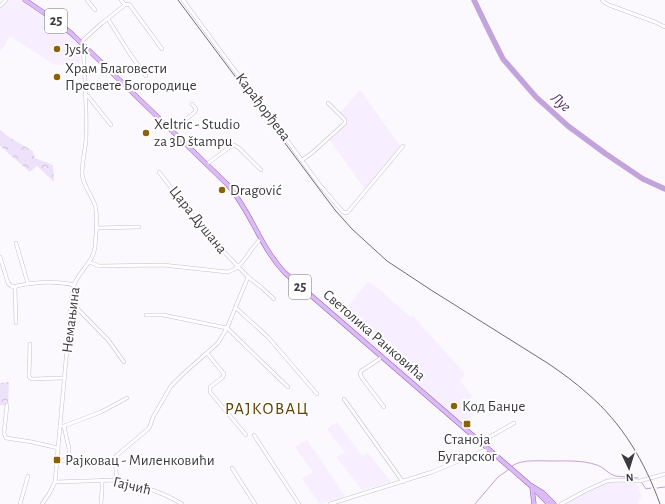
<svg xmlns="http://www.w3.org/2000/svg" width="665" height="504" viewBox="0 0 665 504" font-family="'Alegreya Sans',sans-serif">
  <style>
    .built { fill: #f7efff }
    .forest { fill: url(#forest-crowns) }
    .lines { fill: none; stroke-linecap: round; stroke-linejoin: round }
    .stream { stroke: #c2a3dc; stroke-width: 1 }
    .river { stroke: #c2a3dc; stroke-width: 5.5 }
    .minor-casing { stroke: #c6bfcc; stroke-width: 4 }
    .major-casing { stroke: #956fb2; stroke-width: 5 }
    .minor { stroke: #fff; stroke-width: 3 }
    .major { stroke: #dcbaf6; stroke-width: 4 }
    .rail { stroke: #716e73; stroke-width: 1 }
    .poi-dot { fill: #8d6106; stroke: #fff; stroke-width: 1.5 }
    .labels { text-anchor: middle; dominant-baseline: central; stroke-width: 4; stroke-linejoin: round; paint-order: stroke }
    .shield { fill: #fff; stroke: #777579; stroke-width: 1 }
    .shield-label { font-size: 14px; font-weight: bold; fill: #3d3a3f }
    .poi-label { font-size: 15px; fill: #3d3a3f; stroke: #fff; text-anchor: start }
    .street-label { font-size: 15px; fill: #3d3a3f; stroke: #fff }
    .water-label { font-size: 16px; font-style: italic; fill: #572f73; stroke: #fff }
    .quarter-label { font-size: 17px; letter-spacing: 1px; fill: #604107; stroke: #fff }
  </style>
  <defs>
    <pattern id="forest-crowns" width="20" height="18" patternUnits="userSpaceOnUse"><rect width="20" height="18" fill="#eee2fa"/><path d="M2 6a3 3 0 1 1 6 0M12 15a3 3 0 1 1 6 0" fill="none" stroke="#cdc3d7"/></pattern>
  </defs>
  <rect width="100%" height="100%" fill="#fbf8fe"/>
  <g class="built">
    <polygon points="10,0 19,0 53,23 67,33 79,46 80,63 55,65 10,36 0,52 0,9"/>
    <polygon points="360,90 400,146 365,189 330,140 348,123 340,113"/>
    <polygon points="368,282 380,290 410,317 413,316 465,374 460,381 472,396 468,401 475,413 463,424 419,388 387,357 339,317"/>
    <polygon points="337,422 362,456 368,453 391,482 362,490 336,457 345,452 327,429"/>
    <polygon points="307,440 345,496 320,504 302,479 313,472 295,447"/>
    <polygon points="612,481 632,482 638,486 642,499 638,500 639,504 563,504 588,490"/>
  </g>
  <g class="forest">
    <polygon points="0,130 12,139 33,151 35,158 53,165 54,182 37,166 30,172 0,146"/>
    <polygon points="9,382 8,406 0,405 0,383"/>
  </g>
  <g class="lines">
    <g class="stream">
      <path d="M512,466c9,-7 28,-5 39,-5 15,0 31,-1 46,4 7,2 11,9 18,11l23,2"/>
      <polyline points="642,483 646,489 651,488"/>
      <polyline points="657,488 665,487"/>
      <polyline points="475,504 498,477 508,470"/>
    </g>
    <polyline class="river" points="474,0 487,27 503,59 536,97 568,126 606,154 643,179 665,189"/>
    <defs>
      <g id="minor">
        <polyline points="87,0 95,10"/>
        <polyline points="121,0 125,5 129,4 162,49"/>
        <polyline points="183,0 227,60 271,118 319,184 343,212 346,213 348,212 403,146"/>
        <polyline points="602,0 604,2 609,5 655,22 665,27"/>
        <polyline points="0,6 6,0"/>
        <polyline points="108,19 130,54 146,76"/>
        <polyline points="81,42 102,23 125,5"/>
        <polyline points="85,94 88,96 111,125"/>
        <polyline points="171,131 195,112 196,109 192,104"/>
        <polyline points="302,160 312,153 345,123 345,120 328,103"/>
        <polyline points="207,164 231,146 234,145 239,148 261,170"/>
        <polyline points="159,172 206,233 248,277 261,287 274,299"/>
        <polyline points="96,228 139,227"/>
        <polyline points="16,243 28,284"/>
        <polyline points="0,257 8,283 11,286 15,287"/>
        <path d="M89,262l10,4 64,-1 64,7c18,-4 21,-23 34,-33"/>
        <polyline points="71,303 74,305 109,341 124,362"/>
        <polyline points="236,308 268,337 317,394"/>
        <polyline points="146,315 163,315 227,328 288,387"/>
        <path d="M16,323l-1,-35 1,-2c19,-4 38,-6 58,-1"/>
        <polyline points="30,344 29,376 30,378 32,379 64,378"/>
        <polyline points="207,353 224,374 223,377 222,378 210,387 210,392 246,435"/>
        <polyline points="381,357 378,360 361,371 360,374 362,378 384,407"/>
        <polyline points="344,399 403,482"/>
        <polyline points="7,405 4,433 6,438 32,442 58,448"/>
        <polyline points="60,426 64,426 101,412 127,398"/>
        <polyline points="254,435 299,504"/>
        <polyline points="481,442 514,423"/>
        <polyline points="57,460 67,461 69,460 69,449 64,426"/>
        <polyline points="232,468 255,504"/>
        <polyline points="117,480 115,459 116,456 148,429 150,426 153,417 171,386 183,374 218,343 227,328 248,277"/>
        <path d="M55,482l62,-2 4,1c21,5 42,11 61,23"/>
        <polyline points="20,504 28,476"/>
        <path d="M42,504l7,-10 6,-12 17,-189c1,-5 2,-10 5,-14 6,-11 16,-18 18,-32 1,-11 3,-32 0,-42 -4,-11 -12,-20 -13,-31 0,-12 3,-23 4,-34 1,-30 -1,-62 -3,-92l1,-3"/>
        <polyline points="101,504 102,490 102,480"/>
        <polyline points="330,504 432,472 488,449"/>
        <polyline points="561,504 587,490 607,481 617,480 640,481 665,474"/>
      </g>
      <g id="major">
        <path d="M25,0l34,23 14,12 154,149c24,27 33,63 58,89l223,193 22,19 13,8 11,11"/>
        <polyline points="532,488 534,504"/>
        <polyline points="534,489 549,504"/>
      </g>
    </defs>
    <use href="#minor" class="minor-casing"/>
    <use href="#major" class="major-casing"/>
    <use href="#minor" class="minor"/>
    <use href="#major" class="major"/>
    <path class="rail" d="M178,0l139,186 18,24 17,19 35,32 44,29 118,74c13,9 27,19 39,30 34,29 57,68 72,110"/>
  </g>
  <g class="poi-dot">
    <circle cx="57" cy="49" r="4"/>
    <circle cx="57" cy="77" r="4"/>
    <circle cx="146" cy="133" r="4"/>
    <circle cx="222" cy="190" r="4"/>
    <circle cx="454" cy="406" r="4"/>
    <rect x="463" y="420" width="8" height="8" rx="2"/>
    <rect x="53" y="456" width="8" height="8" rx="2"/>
  </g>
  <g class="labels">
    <g class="shield">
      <rect x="45" y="9" width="22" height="24" rx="3"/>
      <rect x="289" y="275" width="22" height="24" rx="3"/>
    </g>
    <g class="shield-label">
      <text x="56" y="21">25</text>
      <text x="300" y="287">25</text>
    </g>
    <g class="poi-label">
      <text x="65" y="49">Jysk</text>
      <text x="65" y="68">Храм Благовести<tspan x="65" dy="17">Пресвете Богородице</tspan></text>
      <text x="154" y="124">Xeltric - Studio<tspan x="154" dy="17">za 3D štampu</tspan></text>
      <text x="230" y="190">Dragović</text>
      <text x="462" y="406">Код Банџе</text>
      <text x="467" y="439" text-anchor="middle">Станоја<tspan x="467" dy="17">Бугарског</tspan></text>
      <text x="65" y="460">Рајковац - Миленковићи</text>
    </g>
    <g class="street-label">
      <text transform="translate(263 107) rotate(53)">Карађорђева</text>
      <text transform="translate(198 220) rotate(51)">Цара Душана</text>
      <text transform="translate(71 320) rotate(-83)">Немањина</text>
      <text transform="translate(374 335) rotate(41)">Светолика Ранковића</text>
      <text transform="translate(132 486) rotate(13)">Гајчић</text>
    </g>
    <g class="water-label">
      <text transform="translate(561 102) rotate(42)">Луг</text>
    </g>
    <g class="quarter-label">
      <text x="267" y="408">РАЈКОВАЦ</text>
    </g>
  </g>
  <g transform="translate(629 468) rotate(176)" stroke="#ffffff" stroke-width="3" paint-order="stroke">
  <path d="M0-3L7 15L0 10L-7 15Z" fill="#3d3a3f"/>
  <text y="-6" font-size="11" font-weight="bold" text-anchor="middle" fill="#3d3a3f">N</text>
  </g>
</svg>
